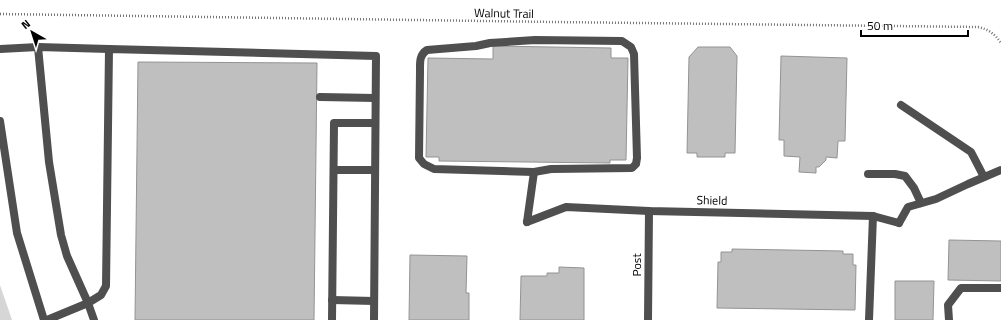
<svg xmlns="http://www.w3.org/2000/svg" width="1001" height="320" viewBox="0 0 1001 320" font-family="'Titillium Web',sans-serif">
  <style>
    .green { fill: #d6d6d6 }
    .building { fill: #bfbfbf; stroke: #939393 }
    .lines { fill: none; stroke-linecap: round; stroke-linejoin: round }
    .path { stroke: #717171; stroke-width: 2.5; stroke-dasharray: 1 2; stroke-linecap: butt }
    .lane { stroke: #4f4f4f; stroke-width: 8 }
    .street { stroke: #4f4f4f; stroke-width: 8 }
    .labels { text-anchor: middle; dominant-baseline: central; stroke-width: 4; stroke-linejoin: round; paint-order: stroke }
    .street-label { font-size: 12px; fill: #000; stroke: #fff }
  </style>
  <rect width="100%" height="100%" fill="#fff"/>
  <polygon class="green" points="0,285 12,320 0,320"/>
  <g class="building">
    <polygon points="493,46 611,48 611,58 628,58 626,160 610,160 610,163 439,161 439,157 426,157 428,58 493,59"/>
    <polygon points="698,47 730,47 737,56 735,153 725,153 725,157 697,157 697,153 687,153 689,57"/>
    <polygon points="781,56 847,58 845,141 838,141 837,158 826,157 826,160 819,167 816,167 816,173 799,172 800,157 784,156 784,140 779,140"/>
    <polygon points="138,62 317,63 314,320 135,320"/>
    <polygon points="949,240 1001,241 1001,281 948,280"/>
    <polygon points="732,249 843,251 843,254 853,254 853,265 856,265 855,310 717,308 718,262 721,262 721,252 732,252"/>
    <polygon points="410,255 467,256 466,293 469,293 469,320 409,320"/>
    <polygon points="559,267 584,268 584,320 520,320 521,276 547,276 547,273 559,273"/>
    <polygon points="895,281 934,281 933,320 895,320"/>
  </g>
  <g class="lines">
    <path class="path" d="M0,14l554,8 424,5c10,2 17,7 23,16"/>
    <g class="lane">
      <path d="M535,40l87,1 9,6 3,7 3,104 -1,6 -4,4 -81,1 -17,3 -100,-3 -10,-5 -5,-6 1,-87c0,-8 -1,-16 7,-21l49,-4 14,-3z"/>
      <polyline points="38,47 49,162 61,235 67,256 88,303 47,320"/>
      <polyline points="0,49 38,47 109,49"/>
      <polyline points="320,97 375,98"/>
      <polyline points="901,105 971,152 984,177"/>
      <polyline points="0,121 17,233 44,320"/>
      <polyline points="334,170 375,170"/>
      <polyline points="868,174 895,174 905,176 914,188 921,203"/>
      <polyline points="527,222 534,172"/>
      <polyline points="899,223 908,207 936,199 968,184 1001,170"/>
      <polyline points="332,300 374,301"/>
      <polyline points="94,320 88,303 101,295 106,286 109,49 376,56 374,320"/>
      <polyline points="332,320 334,123 375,123"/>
      <polyline points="869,320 873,216"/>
      <polyline points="949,320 948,305 961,288 1001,288"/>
    </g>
    <g class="street">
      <polyline points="527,222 566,207 649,211 873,216 899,223"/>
      <polyline points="648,320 649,211"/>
    </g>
  </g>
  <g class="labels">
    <g class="street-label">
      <text transform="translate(504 13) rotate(1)">Walnut Trail</text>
      <text transform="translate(712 200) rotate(1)">Shield</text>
      <text transform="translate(636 265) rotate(-90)">Post</text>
    </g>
  </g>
  <g transform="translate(32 32) rotate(321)" stroke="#ffffff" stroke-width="3" paint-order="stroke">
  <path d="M0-3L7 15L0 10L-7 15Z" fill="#000000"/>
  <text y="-6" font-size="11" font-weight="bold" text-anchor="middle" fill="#000000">N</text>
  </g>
  <path d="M861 30v6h107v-6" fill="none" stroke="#000000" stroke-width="2"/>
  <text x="867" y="30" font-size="12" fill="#000000" stroke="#ffffff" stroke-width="3" paint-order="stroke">50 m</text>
</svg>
